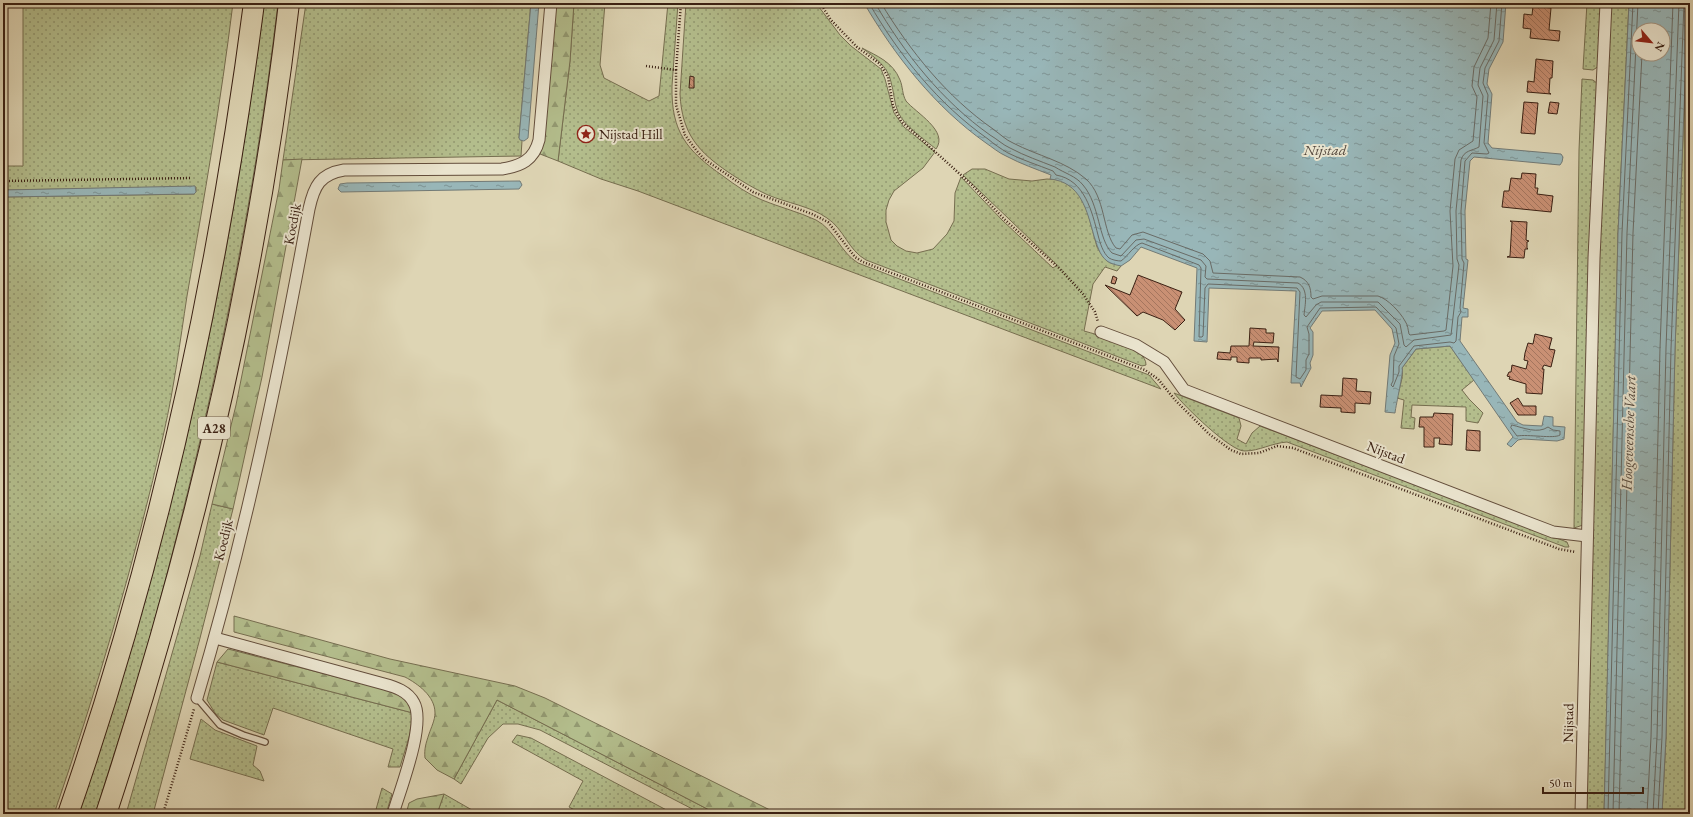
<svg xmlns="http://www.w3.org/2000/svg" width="1693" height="817" viewBox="0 0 1693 817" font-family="'EB Garamond',serif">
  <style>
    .grass { fill: url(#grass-dots); stroke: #766e50 }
    .forest { fill: url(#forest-firs); stroke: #766e50 }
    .water { fill: url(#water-ripples); stroke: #727a76; fill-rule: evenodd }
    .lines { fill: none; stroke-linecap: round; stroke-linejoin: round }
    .shore { stroke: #696b66; stroke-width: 1 }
    .building { fill: url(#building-back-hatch); stroke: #3a2013 }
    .lane-casing { stroke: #634d3b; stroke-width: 8 }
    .street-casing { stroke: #634d3b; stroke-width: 13 }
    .highway-casing { stroke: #3a2013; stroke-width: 22 }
    .path { stroke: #3a2013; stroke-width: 2.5; stroke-dasharray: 1 2; stroke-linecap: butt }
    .lane { stroke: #eae4ce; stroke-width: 5.5 }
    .street { stroke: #eae4ce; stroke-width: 11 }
    .highway { stroke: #ded5b4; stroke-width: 20 }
    .labels { text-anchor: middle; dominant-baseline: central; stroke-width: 4; stroke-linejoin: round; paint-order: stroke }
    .shield { fill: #eae4ce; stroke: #6f5b4b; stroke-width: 1 }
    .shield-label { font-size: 13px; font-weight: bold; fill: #3a2013 }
    .poi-label { font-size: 14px; fill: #3a2013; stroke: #eae4ce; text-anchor: start }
    .street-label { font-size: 14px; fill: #3a2013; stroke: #eae4ce }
    .water-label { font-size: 15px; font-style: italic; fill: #52463c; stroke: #eae4ce }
  </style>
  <defs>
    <pattern id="grass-dots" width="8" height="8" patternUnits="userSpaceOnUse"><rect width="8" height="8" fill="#b3bd8c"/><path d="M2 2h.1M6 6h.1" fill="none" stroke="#939971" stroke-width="1.8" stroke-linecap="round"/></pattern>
    <pattern id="forest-firs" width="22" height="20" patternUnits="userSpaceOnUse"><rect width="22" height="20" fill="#b3bd8c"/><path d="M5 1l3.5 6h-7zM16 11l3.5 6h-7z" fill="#939971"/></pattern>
    <pattern id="water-ripples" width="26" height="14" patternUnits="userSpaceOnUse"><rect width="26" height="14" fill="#98b6b8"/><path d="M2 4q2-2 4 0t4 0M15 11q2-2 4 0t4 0" fill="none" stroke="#7d9494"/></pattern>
    <pattern id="building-back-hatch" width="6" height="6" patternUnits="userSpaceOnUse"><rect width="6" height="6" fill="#c99074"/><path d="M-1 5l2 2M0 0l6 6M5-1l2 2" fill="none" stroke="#a4755e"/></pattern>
  </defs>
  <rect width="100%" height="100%" fill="#ded5b4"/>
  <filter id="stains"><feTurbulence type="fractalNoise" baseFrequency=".005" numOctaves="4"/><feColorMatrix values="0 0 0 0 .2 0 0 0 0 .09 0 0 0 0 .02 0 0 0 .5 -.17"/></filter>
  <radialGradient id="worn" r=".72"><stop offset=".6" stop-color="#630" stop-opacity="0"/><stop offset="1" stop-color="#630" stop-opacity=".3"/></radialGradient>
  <g class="grass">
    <path d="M23,3h210c-12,98 -29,196 -46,293 -7,46 -13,92 -23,136 -29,130 -67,257 -110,382h-51v-617l191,-3 2,-2v-5l-193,3v-24h20z"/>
    <path d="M263,3h15c-24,204 -66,403 -119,601 -18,70 -42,139 -63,208l-1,2h-17c23,-63 42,-127 60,-192 59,-203 100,-409 125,-619z"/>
    <polygon points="306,3 531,3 519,138 522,141 521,156 283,160"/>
    <path d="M574,3h31l-5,62 4,13 45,23 10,-5 9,-93h10l-6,83c-1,46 15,65 51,90 12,9 25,18 39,24 17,7 37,12 54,20 19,10 24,32 42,43l291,112 12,14 -523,-198 -37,-12 -43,-18 12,-100z"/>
    <path d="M686,3h130l24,32 11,11 30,23 4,10 9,34 10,14 31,25 -12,16 -29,23 -5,9 -3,10v12l5,18 6,6 9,5 11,2 16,-4 14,-15 7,-13 1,-28 6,-16 41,43 51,48 4,-3 -94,-90 9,-6h13l24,10 23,2 15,-2 14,1 16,11 10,19 10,37 5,8 5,6 14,5 -4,5 -12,-4 -12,17 -9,47c14,4 63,16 62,34l-4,1 -276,-106c-18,-10 -22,-31 -39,-42 -17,-12 -40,-15 -59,-23 -13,-6 -25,-13 -37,-21 -33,-22 -49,-40 -51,-80z"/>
    <polygon points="1587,3 1602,3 1599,66 1593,70 1583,69"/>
    <polygon points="1610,3 1629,3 1618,233 1605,781 1604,814 1585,814 1598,259"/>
    <polygon points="1688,3 1690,3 1690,703 1688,814 1662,814 1666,737 1675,349"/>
    <path d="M862,48c15,8 31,14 38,32 3,7 2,14 6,21 10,12 43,30 30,48 -12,-10 -31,-22 -38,-37 -4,-9 -4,-20 -7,-30 -3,-16 -17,-25 -29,-34z"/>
    <polygon points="1582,79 1593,80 1598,84 1583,525 1574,528 1579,150"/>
    <path d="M1450,346l24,34 -12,10 7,9 14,14 -5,10 -12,-2v-14l-54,-2 -1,12 4,1 -1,11 -13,-1 3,-28 -7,-2c2,-9 7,-22 5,-30l14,-19z"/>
    <path d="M1174,393l65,25 2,8 -4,13 9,5 6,-11 8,-7 307,116 2,5h-4l-278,-105c-15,1 -28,9 -42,9 -14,1 -61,-45 -71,-58z"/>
    <polygon points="212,504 233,509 199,642 153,814 126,814 200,556"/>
    <polygon points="217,662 413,713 410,734 400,767 388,767 393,749 273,708 264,735 223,720 215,713 207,700"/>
    <polygon points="497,700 717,814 702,814 540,730 518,724 503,724 488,738 461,784 454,779"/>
    <polygon points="201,719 215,730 257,746 253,765 260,771 264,781 190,759"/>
    <polygon points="517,735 531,738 674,814 582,814 569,807 583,781 512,742"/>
    <polygon points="382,788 392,794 386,814 375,813"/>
    <polygon points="444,794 479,814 437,814"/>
  </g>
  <g class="forest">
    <polygon points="556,3 574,3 570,61 558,161 540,154 544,137"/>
    <polygon points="302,159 262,377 233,509 212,504 236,405 279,189 283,160"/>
    <path d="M234,616l156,43 125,27 30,12 233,116h-61l-220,-114 -43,79 -17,-9 -12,-12c-1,-9 1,-15 4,-24 2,-6 6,-14 6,-21 0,-17 -17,-29 -30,-36l-171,-45z"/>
    <path d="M228,649l163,42c12,6 18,9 22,22l-196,-51z"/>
    <polygon points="444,794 437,814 406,814 409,803 417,799"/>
  </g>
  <g class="water">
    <polygon points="531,3 539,3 528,138 524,141 520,140 519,138"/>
    <path d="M864,3h642l-3,39 -14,27 -2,15 5,10 -4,49 4,5 69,6 2,3 -1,5 -2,3 -86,-8 -4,4 -5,50 1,48 2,1 -5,48 5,1v8h-6l-2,24 57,81 6,3 19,1 2,-10 9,1v9l12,1 -1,12 -7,2 -34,-2 -5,1 -7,7 -4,-3 6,-7 -63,-91 -34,3 -14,19c2,3 -6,36 -7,45l-10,-1 5,-57 5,-12 -3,-14 -17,-19 -53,1 -12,17 3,4v23l-3,8 1,5 -10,19 -1,-4h-9l5,-92 -87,-3 -2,54 -13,-1 3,-73 -56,-21 -11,13 -9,6c-4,-1 -11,-2 -14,-5 -8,-6 -10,-17 -13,-25 -7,-25 -13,-54 -44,-57l1,-4c-15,-6 -30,-11 -45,-19 -7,-3 -14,-9 -20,-13 -51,-36 -91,-87 -122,-140z"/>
    <path d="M1629,3h59l-13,346 -9,388 -4,77h-58l14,-581zM1639,30h24v24h-24z"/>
    <polygon points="520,181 522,185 519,189 341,192 338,189 340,184 347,183"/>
    <polygon points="195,186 196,192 194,194 3,197 3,190"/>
  </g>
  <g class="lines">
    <g class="shore">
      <path d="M869,3c30,52 69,101 119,136 6,5 13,10 20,14 14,7 30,12 45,18l3,4c29,5 36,37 42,60 2,8 5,18 11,23 3,2 9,3 12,3 7,-5 13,-16 21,-18l57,22 2,3 -2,69h3l1,-1 2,-48 3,-4 89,4 3,4 -4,85 4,2 6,-9v-10l3,-6v-20l-2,-7 13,-19 56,-1 20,21 3,16 -5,12 -1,25 -2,4 2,2 6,-15v-6l15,-20 36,-4 4,1 2,-2 2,-24 3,-5 -1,-4 4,-45 -2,-4 -1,-48 4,-50 7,-8 15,1 2,-1 -5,-10 4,-48 -5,-12 2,-15 14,-27 3,-38"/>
      <path d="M875,3c29,50 67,98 115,132 7,4 13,10 20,13 15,8 30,13 45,19 9,6 21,9 28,18 17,20 15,54 29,68l9,3 15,-16 8,-1 57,21 5,6 -1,11 2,2 91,4c11,6 7,22 6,32l2,2 10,-12 5,-3h57l22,22 4,21 2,2 8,-7 37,-5 8,-70 -2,-6 -1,-48 5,-51c3,-10 11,-9 18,-13l4,-51 -5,-11 2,-17 14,-28 3,-37"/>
      <path d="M881,3c29,48 66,94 112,126 7,5 13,11 20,14 25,13 52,18 73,36 20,18 16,53 30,69l4,1 12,-14 11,-3 60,22 7,7 3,12 87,4c9,4 11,11 11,20l2,2 9,-3h56c10,3 22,16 27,25 3,4 3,9 4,13l1,1 34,-4 2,-1 7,-64 -3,-55 5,-52 4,-9 14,-9 4,-44 -5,-11 2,-19 14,-29 3,-35"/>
      <path d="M1512,425c12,3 26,9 36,2l5,3 7,1v4c-6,4 -32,-1 -43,1l-6,-8z"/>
      <polyline points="1608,814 1622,233 1633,3"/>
      <polyline points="1613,814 1627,233 1638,3"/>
      <polyline points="1619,814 1633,233 1642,54"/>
      <polyline points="1647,814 1651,737 1660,348 1673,3"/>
      <polyline points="1653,814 1657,737 1666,348 1679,3"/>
      <polyline points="1658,814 1662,737 1671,349 1684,3"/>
    </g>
  </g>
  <g class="building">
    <polygon points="1533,6 1551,8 1549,30 1560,31 1559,41 1530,38 1531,29 1523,28 1524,14 1532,15"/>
    <polygon points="1536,59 1553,61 1552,78 1550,78 1549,93 1551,94 1527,92 1528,81 1534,82"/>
    <polygon points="690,76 694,77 694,88 689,88"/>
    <polygon points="1524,102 1538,103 1535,134 1521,133"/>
    <polygon points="1550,102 1559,103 1557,114 1548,113"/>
    <polygon points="1522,173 1536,174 1535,188 1538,188 1537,194 1553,196 1551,212 1502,207 1504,191 1509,191 1511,178 1521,179"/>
    <polygon points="1510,221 1527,222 1526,240 1529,241 1527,242 1527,248 1528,249 1525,249 1524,258 1507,257 1510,256 1512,222"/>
    <polygon points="1138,275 1182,292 1175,309 1185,320 1175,330 1163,320 1143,312 1137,316 1105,285 1130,295"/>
    <polygon points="1113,276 1117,278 1115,284 1111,283"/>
    <polygon points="1250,328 1266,329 1266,333 1274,333 1273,343 1254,342 1253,346 1279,347 1278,362 1277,359 1261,360 1261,358 1249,358 1249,363 1237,362 1237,357 1231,357 1231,360 1217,359 1218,352 1230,353 1231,346 1249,346"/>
    <polygon points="1535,334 1552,338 1549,349 1555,350 1551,367 1544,365 1542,369 1544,369 1542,394 1526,393 1526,384 1509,379 1510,377 1507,376 1509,372 1511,372 1512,365 1526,369 1528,361 1524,360 1525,353 1528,343 1533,344"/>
    <polygon points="1343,378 1357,379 1356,391 1371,392 1370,404 1355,403 1355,413 1341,412 1341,408 1320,407 1321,395 1342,396"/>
    <polygon points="1518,398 1523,406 1536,406 1536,415 1518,415 1510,403"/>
    <polygon points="1434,413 1453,414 1452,445 1439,444 1440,438 1434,438 1434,447 1424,447 1424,427 1419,427 1420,417 1433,417"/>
    <polygon points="1467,430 1480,431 1480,451 1466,450"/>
  </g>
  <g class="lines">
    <defs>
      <polyline id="lane" points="197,698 220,725 243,735 265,742"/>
      <g id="street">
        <polyline points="1101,332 1136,345 1164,362 1184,390 1553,532 1587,536"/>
        <path d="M215,638l169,46c11,3 24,7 30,19 12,21 -14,87 -21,111"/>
        <path d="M197,698c48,-160 82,-325 112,-489 5,-23 11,-35 35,-39l158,-1c19,-3 32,-9 37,-29l12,-137"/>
        <polyline points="1581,814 1594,258 1606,3"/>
      </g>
      <g id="highway">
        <path d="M68,814c92,-264 150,-535 186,-811"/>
        <path d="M106,814c87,-264 151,-535 183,-811"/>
      </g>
    </defs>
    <use href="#lane" class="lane-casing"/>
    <use href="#street" class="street-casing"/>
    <use href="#highway" class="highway-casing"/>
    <g class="path">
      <polyline points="820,3 831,20 857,47 880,64 888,77 893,106 901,121 972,185 1004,219 1059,268 1083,294 1095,312 1098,322"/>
      <polyline points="646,66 676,70 676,105 685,135 696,150 704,159 753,192 812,214 828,222 855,257 863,262 1145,370 1158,379 1175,400 1209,434 1231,450 1241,454 1259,453 1277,446 1293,448 1559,549 1576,552"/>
      <polyline points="676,70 681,3"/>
      <polyline points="3,181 192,178"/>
      <polyline points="163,814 194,709"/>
    </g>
    <use href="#lane" class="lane"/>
    <use href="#street" class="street"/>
    <use href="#highway" class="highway"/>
  </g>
  <defs>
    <symbol id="sight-ring" viewBox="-11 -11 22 22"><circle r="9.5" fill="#eae4ce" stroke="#8f2418" stroke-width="1.5"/><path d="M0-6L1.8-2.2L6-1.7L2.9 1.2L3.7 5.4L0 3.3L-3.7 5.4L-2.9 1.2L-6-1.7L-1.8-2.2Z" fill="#8f2418"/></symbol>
  </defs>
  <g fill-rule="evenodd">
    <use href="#sight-ring" x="576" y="124" width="20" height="20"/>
  </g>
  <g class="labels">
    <rect class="shield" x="198" y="417" width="32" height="22" rx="3"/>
    <g class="shield-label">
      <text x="214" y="428">A28</text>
    </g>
    <g class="poi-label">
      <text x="599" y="134">Nijstad Hill</text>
    </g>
    <g class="street-label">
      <text transform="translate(292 224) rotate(-79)">Koedijk</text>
      <text transform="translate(1386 452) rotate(21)">Nijstad</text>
      <text transform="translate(223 540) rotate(-76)">Koedijk</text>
      <text transform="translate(1568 723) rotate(-89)">Nijstad</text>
    </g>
    <g class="water-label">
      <text x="1325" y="149">Nijstad</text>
      <text transform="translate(1628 433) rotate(-88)">Hoogeveensche Vaart</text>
    </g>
  </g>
  <rect width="1693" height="817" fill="none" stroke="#ded5b4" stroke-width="16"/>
  <rect x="4" y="4" width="1685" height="809" fill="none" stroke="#3a2013" stroke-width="2"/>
  <rect x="8" y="8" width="1677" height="801" fill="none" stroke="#3a2013"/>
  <g transform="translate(1651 42) rotate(118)"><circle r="19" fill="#eae4ce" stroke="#a49683"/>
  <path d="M0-3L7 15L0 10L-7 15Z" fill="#8f2418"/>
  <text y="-6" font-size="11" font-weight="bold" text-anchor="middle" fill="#3a2013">N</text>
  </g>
  <path d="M1543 787v6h100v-6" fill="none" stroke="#3a2013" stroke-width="2"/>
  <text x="1549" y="787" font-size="12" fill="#3a2013" stroke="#eae4ce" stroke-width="3" paint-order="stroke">50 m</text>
  <rect width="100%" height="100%" filter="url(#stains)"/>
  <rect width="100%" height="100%" fill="url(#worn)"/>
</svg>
